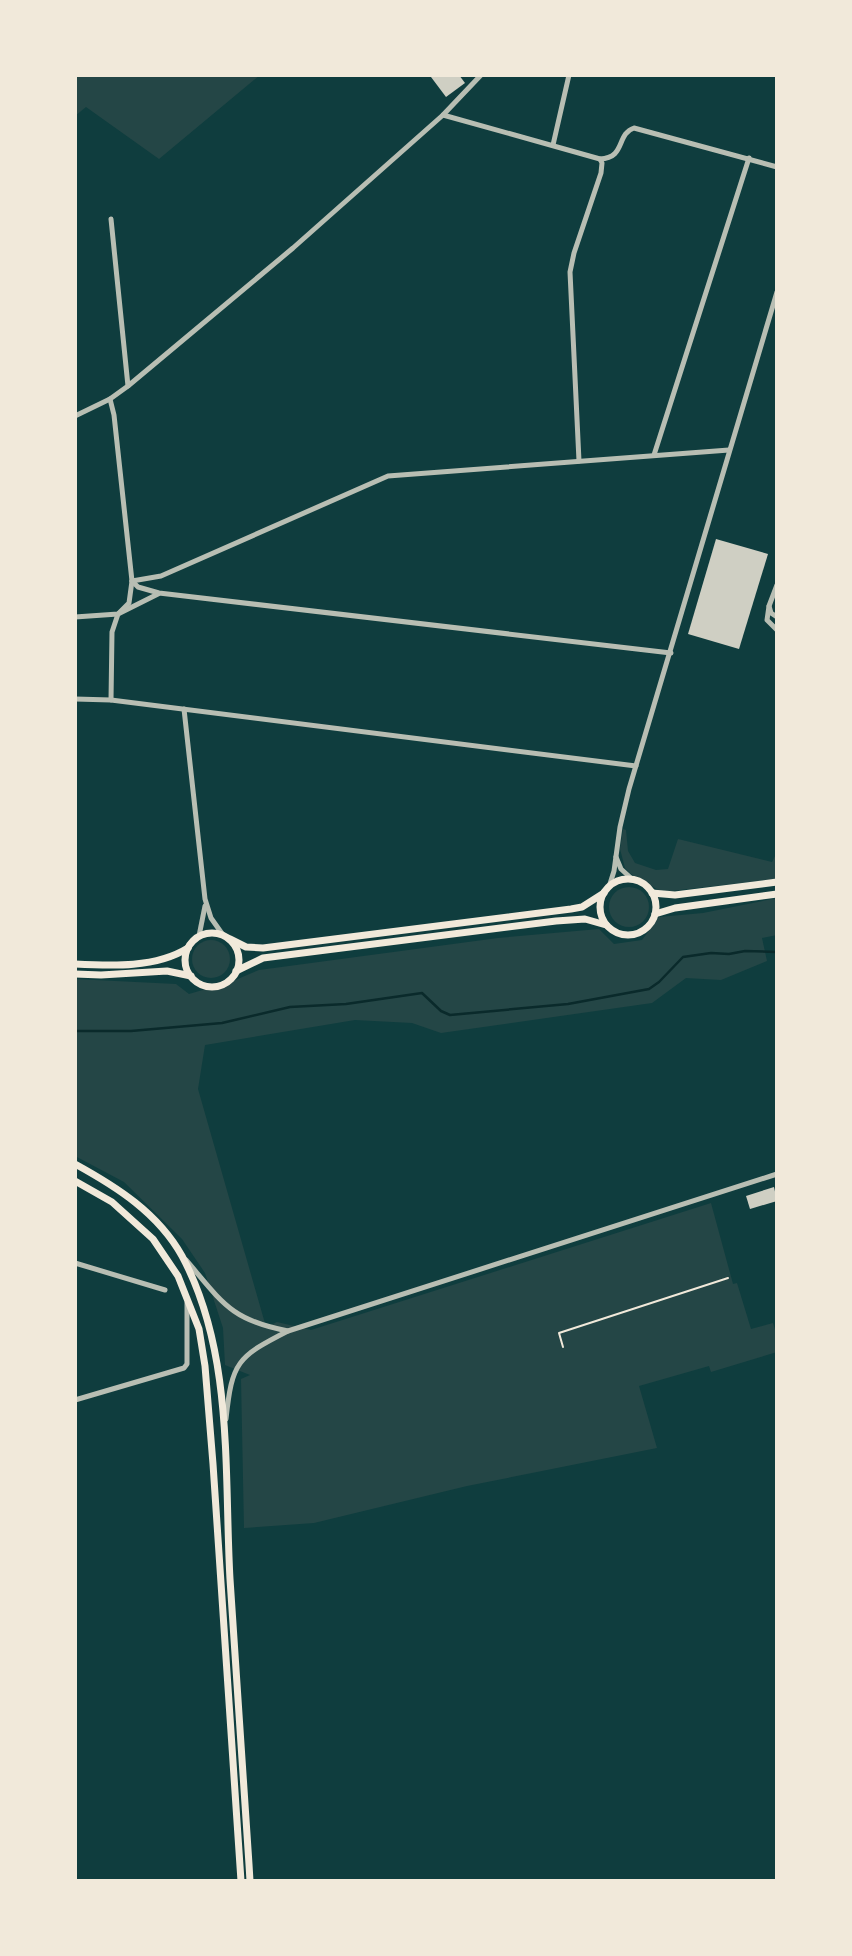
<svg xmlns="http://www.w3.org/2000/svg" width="852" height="1956" viewBox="0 0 852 1956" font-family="'Archivo Narrow',sans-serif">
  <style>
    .green { fill: #244646 }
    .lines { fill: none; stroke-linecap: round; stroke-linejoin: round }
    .stream { stroke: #0a2a2b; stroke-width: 2.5 }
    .building { fill: #cfcfc3 }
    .path { stroke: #f1e9da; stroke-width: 2 }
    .minor { stroke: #b8beb3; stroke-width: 5 }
    .secondary { stroke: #f1e9da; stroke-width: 7 }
  </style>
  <rect width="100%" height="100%" fill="#0f3d3e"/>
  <g class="green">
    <polygon points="75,75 260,75 159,159 86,107 75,116"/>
    <polygon points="623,829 626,830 628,851 635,863 656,870 668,869 678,839 772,862 777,852 777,879 662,892 631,874 625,868 620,849"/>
    <circle cx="629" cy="907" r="20"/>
    <polygon points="777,898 777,935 762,938 767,961 721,980 686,978 652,1003 441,1033 412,1023 355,1020 205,1045 198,1089 266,1327 277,1322 311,1330 711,1203 733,1284 737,1283 751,1329 773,1323 777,1336 777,1352 711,1372 709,1366 639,1386 657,1448 467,1486 314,1523 244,1528 241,1379 250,1375 225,1365 223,1328 205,1273 182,1239 124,1182 75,1156 75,979 176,984 189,994 233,981 259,970 498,938 599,929 614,944 642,940 659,917 703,913"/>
    <circle cx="211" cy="959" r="19"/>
  </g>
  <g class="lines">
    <polyline class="stream" points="75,1031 131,1031 222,1023 290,1007 346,1004 422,993 441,1011 450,1015 568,1004 649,989 659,982 683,957 711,953 729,954 745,951 777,952"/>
  </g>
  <g class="building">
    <polygon points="434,75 459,75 465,83 446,97 431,77"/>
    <polygon points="716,539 768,554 739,649 688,634"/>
    <polygon points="774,1187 777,1201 750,1209 746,1196"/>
  </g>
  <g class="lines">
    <polyline class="path" points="563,1347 559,1333 728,1278"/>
    <g class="minor">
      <path d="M443,115l157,44c26,-1 16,-25 34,-31l143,39"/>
      <polyline points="553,145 569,75"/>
      <polyline points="111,219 128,386"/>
      <polyline points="110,399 114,415 132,581 129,603 118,614 112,632 111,700"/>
      <polyline points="75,416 110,399 128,386 293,248 443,115 481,75"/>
      <polyline points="654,455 749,158"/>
      <polyline points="579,461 570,272 574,253 601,173 602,163 600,159"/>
      <polyline points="132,581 161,576 388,476 729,450"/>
      <polyline points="132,581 138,587 159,593 671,653"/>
      <polyline points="777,585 769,606 771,613 777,617"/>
      <polyline points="769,606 767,620 777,630"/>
      <polyline points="75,617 118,614 158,594"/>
      <polyline points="75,699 111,700 636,766"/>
      <polyline points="184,709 205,899 211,918 223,935"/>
      <polyline points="616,857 621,869 632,879"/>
      <polyline points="609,887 614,871 620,827 629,789 777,292"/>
      <polyline points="199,936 205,906"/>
      <path d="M186,1260c36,42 44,60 102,71"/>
      <polyline points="75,1263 165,1290"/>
      <polyline points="75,1400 184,1368 187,1364 187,1303"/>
      <path d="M226,1419c6,-57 11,-62 62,-88l489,-157"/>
    </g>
    <g class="secondary">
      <circle cx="628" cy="907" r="28"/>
      <polyline points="652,893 675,895 777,882"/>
      <polyline points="655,914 675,908 777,894"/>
      <circle cx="212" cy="960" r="27"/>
      <polyline points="230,939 246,947 263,948 571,909 582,907 604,893"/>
      <path d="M75,964c37,2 81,4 113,-16"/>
      <polyline points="236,971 263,958 556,921 585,919 606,925"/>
      <polyline points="75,974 101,975 167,971 191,976"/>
      <path d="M75,1164c42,23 83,49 107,92 52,97 42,216 48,323 7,100 14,201 20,302"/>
      <polyline points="75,1181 112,1202 153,1239 178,1276 199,1329 205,1366 213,1464 241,1881"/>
    </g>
  </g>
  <rect width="852" height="1956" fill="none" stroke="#f1e9da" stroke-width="154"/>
</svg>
